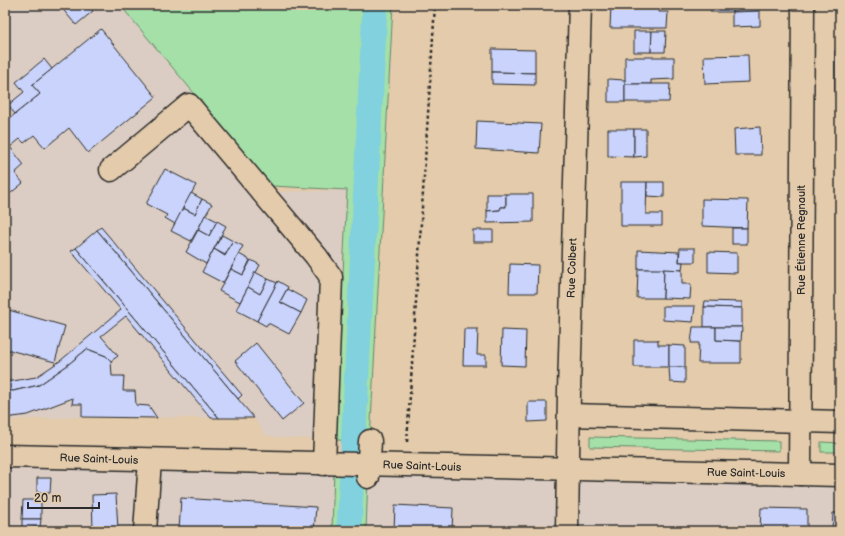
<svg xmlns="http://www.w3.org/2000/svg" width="845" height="536" viewBox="0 0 845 536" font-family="'Balsamiq Sans',sans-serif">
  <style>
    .built { fill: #dbcdc3 }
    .green { fill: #a4e0a7; stroke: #688669 }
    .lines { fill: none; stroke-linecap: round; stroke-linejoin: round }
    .canal { stroke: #81d1de; stroke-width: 25 }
    .building { fill: #c9d3fb; stroke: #2b2b2b }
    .minor-casing { stroke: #2b2b2b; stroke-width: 25 }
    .path { stroke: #2b2b2b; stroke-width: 2.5; stroke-dasharray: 3 3; stroke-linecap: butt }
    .minor { stroke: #e3cbab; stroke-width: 22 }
    .labels { text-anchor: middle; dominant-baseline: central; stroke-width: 3; stroke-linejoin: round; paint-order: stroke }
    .street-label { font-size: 11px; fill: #2b2b2b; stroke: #e3cbab }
  </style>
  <rect width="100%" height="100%" fill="#e3cbab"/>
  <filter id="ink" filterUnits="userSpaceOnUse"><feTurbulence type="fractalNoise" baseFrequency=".025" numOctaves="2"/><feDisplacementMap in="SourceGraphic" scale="8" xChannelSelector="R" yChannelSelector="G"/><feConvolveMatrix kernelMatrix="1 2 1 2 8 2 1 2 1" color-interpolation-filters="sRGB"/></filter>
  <g filter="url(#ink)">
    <g class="built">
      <polygon points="5,5 121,5 277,192 347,190 331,439 283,438 265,435 254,418 82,417 5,420"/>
      <polygon points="5,456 840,475 840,531 5,531"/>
    </g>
    <g class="green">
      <polygon points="120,5 393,5 370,441 335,440 347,190 272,186"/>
      <polygon points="590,437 779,441 779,451 590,447"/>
      <polygon points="821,442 840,443 840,452 821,452"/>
      <polygon points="334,470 351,487 368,477 366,531 332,531"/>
    </g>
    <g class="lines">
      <polyline class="canal" points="349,531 375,5"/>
    </g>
    <g class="building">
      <polygon points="62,5 88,5 93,11 76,25 60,6"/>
      <rect x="509" y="5" width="28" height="4"/>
      <polygon points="611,5 659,5 659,12 668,12 667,28 610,28"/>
      <rect x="711" y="5" width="21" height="7"/>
      <polygon points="732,5 759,5 760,11 732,12"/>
      <polygon points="760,11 760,26 732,27 732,12"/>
      <polygon points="101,29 156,97 88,153 69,128 45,148 34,135 24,143 20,139 10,147 24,165 15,173 23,183 6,197 5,122 40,94 32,85"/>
      <polygon points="634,31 652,31 651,52 634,52"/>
      <polygon points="652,31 666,31 665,52 651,52"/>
      <polygon points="492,49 535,50 535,73 492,72"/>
      <rect x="835" y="51" width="5" height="45"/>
      <polygon points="748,55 749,82 705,84 704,56"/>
      <polygon points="625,57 674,57 674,79 651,80 651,84 625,84"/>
      <polygon points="44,59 52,69 32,85 40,94 15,114 8,105 24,92 16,82"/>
      <polygon points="492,72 535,73 535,85 492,84"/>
      <polygon points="608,79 625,80 625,102 608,102"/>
      <polygon points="625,84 670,84 669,102 625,102"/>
      <polygon points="477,121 541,124 539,153 476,149"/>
      <polygon points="760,127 761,155 735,155 734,129"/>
      <polygon points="608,129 634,129 634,157 608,156"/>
      <polygon points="634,129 646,129 646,156 634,157"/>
      <polygon points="165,169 196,185 175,224 165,218 167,215 146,204"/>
      <polygon points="621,182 647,182 646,214 662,214 662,226 621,226"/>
      <polygon points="647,182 664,182 664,197 647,196"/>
      <polygon points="191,193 202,199 195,214 183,208"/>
      <polygon points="487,194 506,194 506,207 501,207 500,210 487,211"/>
      <polygon points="506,194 533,194 533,222 487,223 487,211 500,210 501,207 506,207"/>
      <polygon points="202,199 212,204 191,241 171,231 183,208 195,214"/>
      <polygon points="702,199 748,200 747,228 702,226"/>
      <polygon points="205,215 217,221 209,236 198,230"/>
      <polygon points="217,221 226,226 206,264 186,252 198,230 209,236"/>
      <polygon points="101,227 242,395 238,399 97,230"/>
      <rect x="732" y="228" width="15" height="16"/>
      <polygon points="97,230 238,399 254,418 219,418 76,248"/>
      <rect x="473" y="230" width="20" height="12"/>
      <polygon points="222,235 233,241 225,255 214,249"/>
      <polygon points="233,241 243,246 223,283 202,272 214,249 225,256"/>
      <polygon points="76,248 219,418 211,418 126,316 101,336 118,356 111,361 106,356 87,349 65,367 39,385 13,391 5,390 5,381 13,381 36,377 60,361 121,310 71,251"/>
      <polygon points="680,248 695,248 695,262 679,262"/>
      <polygon points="638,250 679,252 679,262 683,262 682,270 638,269"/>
      <polygon points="708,252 737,253 737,273 708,272"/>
      <polygon points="239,254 250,260 243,275 231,269"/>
      <polygon points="251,260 260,265 240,302 219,291 231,269 243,275"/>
      <polygon points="510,264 538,265 537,293 509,293"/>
      <polygon points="638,269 664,269 663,298 637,298"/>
      <polygon points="664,269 682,270 682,284 691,284 690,299 663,298"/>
      <polygon points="255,272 268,279 260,294 248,287"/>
      <polygon points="268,279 277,283 257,321 236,310 248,287 260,294"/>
      <polygon points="278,281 288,287 280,302 301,313 289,334 268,323 266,326 257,321"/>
      <polygon points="287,289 307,300 301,313 280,302"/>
      <polygon points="705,301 742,302 742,308 704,307"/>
      <polygon points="663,306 695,306 693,322 663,320"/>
      <polygon points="704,307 742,308 742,327 704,327"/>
      <polygon points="5,309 65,326 55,362 5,349"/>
      <polygon points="693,327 716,327 716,340 741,341 741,363 698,363 699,343 691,343"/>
      <polygon points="716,327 742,327 741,341 716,340"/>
      <polygon points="464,329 478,329 477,355 486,355 486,365 463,365"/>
      <polygon points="502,330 526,331 525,366 501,365"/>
      <polygon points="634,340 658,340 658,345 669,345 669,367 634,367"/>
      <polygon points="256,343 304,403 282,421 235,361"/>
      <polygon points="669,345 685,346 685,367 669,367"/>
      <polygon points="87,349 106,356 111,361 112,376 124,376 123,391 135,391 136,405 149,406 157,418 82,417 82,404 72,404 73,398 28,415 5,418 5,390 13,391 39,385 65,367"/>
      <polygon points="669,367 685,367 685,383 670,382"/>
      <polygon points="528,402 547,402 547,421 528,422"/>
      <polygon points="37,478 51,478 50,493 37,493"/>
      <polygon points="116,494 118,530 93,531 92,495"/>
      <polygon points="181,498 316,507 314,531 179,531"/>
      <polygon points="23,500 41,500 41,519 22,519"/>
      <polygon points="395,505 453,508 452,531 394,531"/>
      <polygon points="761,508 807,509 807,531 760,531"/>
      <polygon points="833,513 840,513 840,531 832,531"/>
      <polygon points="22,519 41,519 40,527 22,528"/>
      <polygon points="7,527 48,528 48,531 7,531"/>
    </g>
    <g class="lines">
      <defs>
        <g id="minor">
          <polyline points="111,170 189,105 316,256 331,277 324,464"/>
          <polyline points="569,415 840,422"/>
          <polyline points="5,456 840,475"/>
          <polyline points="800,474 803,5"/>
          <polyline points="368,477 370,441"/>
          <polyline points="145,531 150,460"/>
          <polyline points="567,531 569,391 580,5"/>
        </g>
      </defs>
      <use href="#minor" class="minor-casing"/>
      <polyline class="path" points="407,442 435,5"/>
      <use href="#minor" class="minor"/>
    </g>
  </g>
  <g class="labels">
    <g class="street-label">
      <text transform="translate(801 240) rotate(-90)">Rue Étienne Regnault</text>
      <text transform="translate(572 268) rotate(-88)">Rue Colbert</text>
      <text transform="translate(99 459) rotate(2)">Rue Saint-Louis</text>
      <text transform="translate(422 466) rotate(2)">Rue Saint-Louis</text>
      <text transform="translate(746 473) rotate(1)">Rue Saint-Louis</text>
    </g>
  </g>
  <rect width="845" height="536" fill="none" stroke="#e3cbab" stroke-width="20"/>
  <rect x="10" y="10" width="825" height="516" fill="none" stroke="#2b2b2b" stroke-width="1.5" filter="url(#ink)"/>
  <path d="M28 502v6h71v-6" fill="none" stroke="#2b2b2b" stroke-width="2"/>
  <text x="34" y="502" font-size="12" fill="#2b2b2b" stroke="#e3cbab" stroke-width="3" paint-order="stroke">20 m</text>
</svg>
